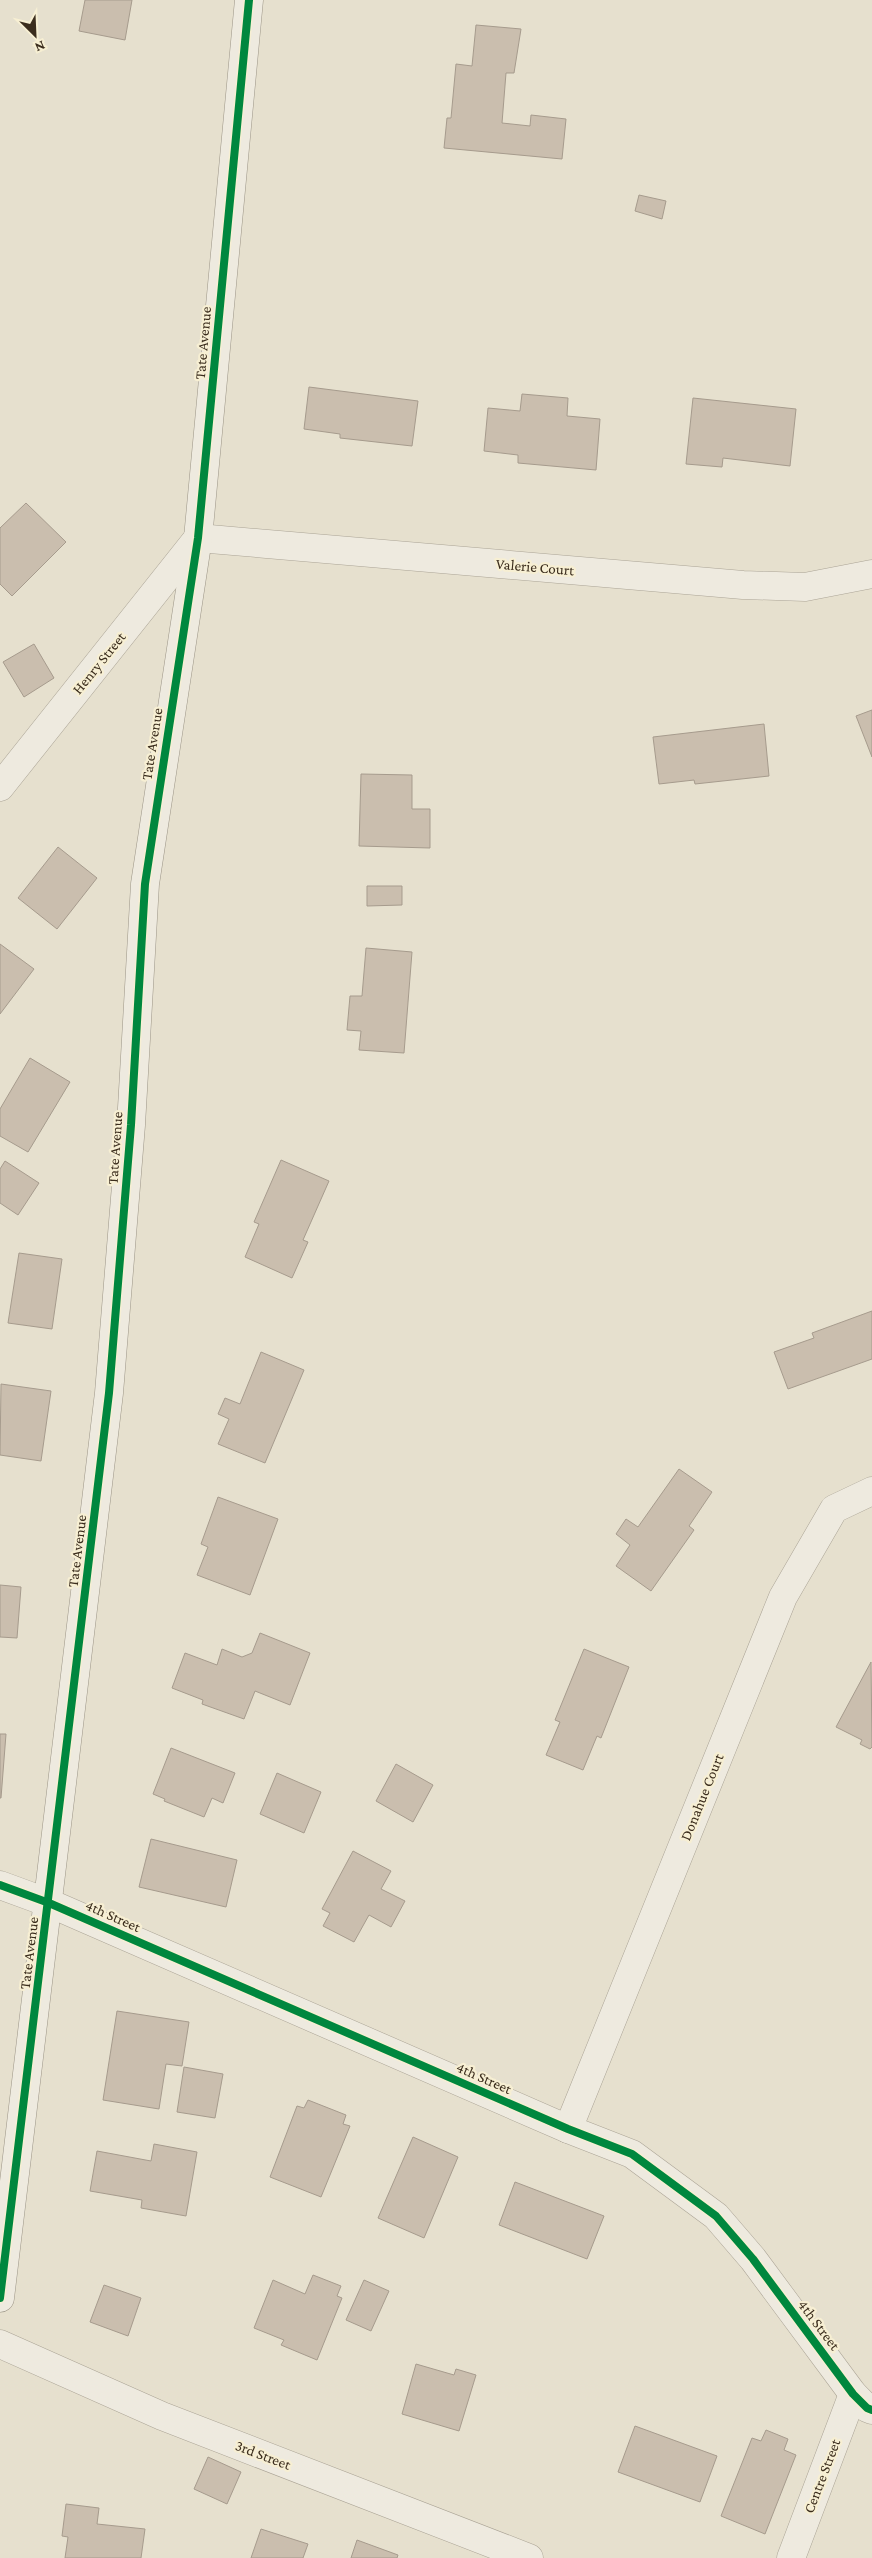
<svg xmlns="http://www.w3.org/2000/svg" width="872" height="2558" viewBox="0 0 872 2558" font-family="'Crimson Pro',serif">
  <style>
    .building { fill: #cabeae; stroke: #a69b8d }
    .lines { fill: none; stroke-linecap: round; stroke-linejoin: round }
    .street-casing { stroke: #aba496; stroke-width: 29 }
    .secondary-casing { stroke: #9b9486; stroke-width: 29 }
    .street { stroke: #eeeadf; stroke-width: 28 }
    .secondary { stroke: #eeeadf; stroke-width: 28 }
    .cycleway-casing { stroke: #f7efd3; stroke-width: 11 }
    .cycleway { stroke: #00873e; stroke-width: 8 }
    .labels { text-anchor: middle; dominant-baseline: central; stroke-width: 4.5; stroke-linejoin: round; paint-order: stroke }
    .street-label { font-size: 15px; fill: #3b2d1d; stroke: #f7efd3 }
  </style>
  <rect width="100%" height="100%" fill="#e6e0ce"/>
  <g class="building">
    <polygon points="85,0 132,0 125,40 79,31"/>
    <polygon points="476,25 521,29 514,73 506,73 502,123 530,126 531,115 566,119 562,159 444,148 447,118 451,118 456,64 472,66"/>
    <polygon points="639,195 666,201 662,219 635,211"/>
    <polygon points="309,387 418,401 412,446 340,438 340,434 304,429"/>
    <polygon points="522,394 568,398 567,416 600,419 596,470 518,463 518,455 484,451 488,408 520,411"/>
    <polygon points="693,398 796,409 790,466 723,458 722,467 686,464"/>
    <polygon points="26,503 66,542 12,596 0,584 0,528"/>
    <polygon points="34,644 54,678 24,697 3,662"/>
    <polygon points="872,710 872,757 856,716"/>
    <polygon points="764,724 769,776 695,784 694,780 659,784 653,737"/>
    <polygon points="361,774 412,775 412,809 430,809 430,848 359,846"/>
    <polygon points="58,847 97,878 57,929 18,898"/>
    <polygon points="367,886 402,886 402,905 367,906"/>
    <polygon points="0,944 34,969 0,1014"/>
    <polygon points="366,948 412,952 404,1053 359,1050 361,1031 347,1030 350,996 362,996"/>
    <polygon points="30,1058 70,1082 28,1152 0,1136 0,1109"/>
    <polygon points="281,1160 329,1181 303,1240 308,1242 292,1278 245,1257 259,1224 254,1222"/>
    <polygon points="5,1161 39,1183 18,1215 0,1203 0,1169"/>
    <polygon points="19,1253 62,1259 52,1329 8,1323"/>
    <polygon points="872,1311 872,1359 788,1389 774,1352 814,1338 812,1333"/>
    <polygon points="261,1352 304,1370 265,1463 218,1444 229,1419 218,1414 225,1398 240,1404"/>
    <polygon points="1,1384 51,1391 41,1461 0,1455"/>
    <polygon points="679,1469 712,1492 689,1526 694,1530 651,1591 616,1566 630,1545 616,1534 626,1519 638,1527"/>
    <polygon points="218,1497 278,1519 250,1595 197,1575 208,1547 201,1544"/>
    <polygon points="0,1585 21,1587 17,1638 0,1637"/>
    <polygon points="260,1633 310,1653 290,1705 255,1691 244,1719 202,1704 203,1700 172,1688 185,1653 217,1665 222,1649 242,1657 252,1653"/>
    <polygon points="584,1649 629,1667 601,1738 597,1736 583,1770 546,1755 560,1722 555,1720"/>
    <polygon points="871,1662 872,1747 870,1749 860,1744 862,1740 836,1727"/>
    <polygon points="0,1734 6,1734 1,1798 0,1798"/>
    <polygon points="171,1748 235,1773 223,1803 212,1798 204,1817 164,1801 165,1799 153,1794"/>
    <polygon points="396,1764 433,1785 413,1822 376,1801"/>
    <polygon points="277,1773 321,1792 304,1833 260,1814"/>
    <polygon points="151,1839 237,1860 226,1907 139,1887"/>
    <polygon points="353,1851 391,1871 381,1889 405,1901 391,1927 369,1915 354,1942 323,1926 330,1913 322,1909"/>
    <polygon points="117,2011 189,2022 182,2066 166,2064 159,2109 103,2100"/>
    <polygon points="184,2067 223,2074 215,2118 177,2112"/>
    <polygon points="308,2100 346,2115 343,2124 350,2126 321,2197 270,2177 297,2106 304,2108"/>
    <polygon points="413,2137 458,2157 424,2238 378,2218"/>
    <polygon points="154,2144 197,2152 186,2216 141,2208 142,2200 90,2191 97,2151 151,2161"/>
    <polygon points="515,2182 604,2216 587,2259 499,2225"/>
    <polygon points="313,2275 341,2286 337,2296 342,2298 317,2360 281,2345 284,2340 254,2328 273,2280 305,2294"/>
    <polygon points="364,2280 389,2291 371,2331 346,2320"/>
    <polygon points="104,2285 141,2298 128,2336 90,2322"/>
    <polygon points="416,2364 454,2375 456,2369 476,2375 459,2431 402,2414"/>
    <polygon points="635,2426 717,2456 700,2502 618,2472"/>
    <polygon points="766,2430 788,2439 784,2450 796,2455 765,2534 721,2516 752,2438 761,2441"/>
    <polygon points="208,2457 241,2472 227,2504 194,2489"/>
    <polygon points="66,2504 99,2508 97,2524 145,2529 141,2558 65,2558 68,2537 62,2536"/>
    <polygon points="261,2529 308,2544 303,2558 251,2558"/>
    <polygon points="357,2540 398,2555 397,2558 351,2558"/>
  </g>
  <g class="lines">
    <defs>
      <g id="street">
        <polyline points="0,787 198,538 743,585 805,587 872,574"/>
        <polyline points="0,1885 49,1903 568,2129 632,2154 716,2216 753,2259 853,2394 867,2408 872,2410"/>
        <polyline points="568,2129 783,1597 834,1509 872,1491"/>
        <polyline points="0,2344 162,2416 529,2558"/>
        <polyline points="791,2558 853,2394"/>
      </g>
      <polyline id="secondary" points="0,2298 109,1393 131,1125 145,884 198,538 249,0"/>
    </defs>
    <use href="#street" class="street-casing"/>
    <use href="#secondary" class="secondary-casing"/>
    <use href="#street" class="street"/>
    <use href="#secondary" class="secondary"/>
    <defs>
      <g id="cycleway">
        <polyline points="0,1885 49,1903 568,2129 632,2154 716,2216 753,2259 853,2394 867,2408 872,2410"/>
        <polyline points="0,2298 109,1393 131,1125 145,884 198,538 249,0"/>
      </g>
    </defs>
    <use href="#cycleway" class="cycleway-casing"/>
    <use href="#cycleway" class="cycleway"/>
  </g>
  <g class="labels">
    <g class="street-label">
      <text transform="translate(203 343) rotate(-85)">Tate Avenue</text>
      <text transform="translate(535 567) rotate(5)">Valerie Court</text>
      <text transform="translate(99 663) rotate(-51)">Henry Street</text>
      <text transform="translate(152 744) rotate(-81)">Tate Avenue</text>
      <text transform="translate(115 1148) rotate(-86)">Tate Avenue</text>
      <text transform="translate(77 1551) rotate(-83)">Tate Avenue</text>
      <text transform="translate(702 1797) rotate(-68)">Donahue Court</text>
      <text transform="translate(113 1916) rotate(24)">4th Street</text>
      <text transform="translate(29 1953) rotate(-83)">Tate Avenue</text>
      <text transform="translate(484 2078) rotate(24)">4th Street</text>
      <text transform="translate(819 2325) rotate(53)">4th Street</text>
      <text transform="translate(263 2455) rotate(21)">3rd Street</text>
      <text transform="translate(822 2476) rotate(-69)">Centre Street</text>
    </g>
  </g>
  <g transform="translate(35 35) rotate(156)" stroke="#f7efd3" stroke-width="4" paint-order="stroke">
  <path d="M0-4L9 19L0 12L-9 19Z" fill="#3b2d1d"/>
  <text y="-8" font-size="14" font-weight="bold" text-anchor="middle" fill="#3b2d1d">N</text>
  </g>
</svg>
